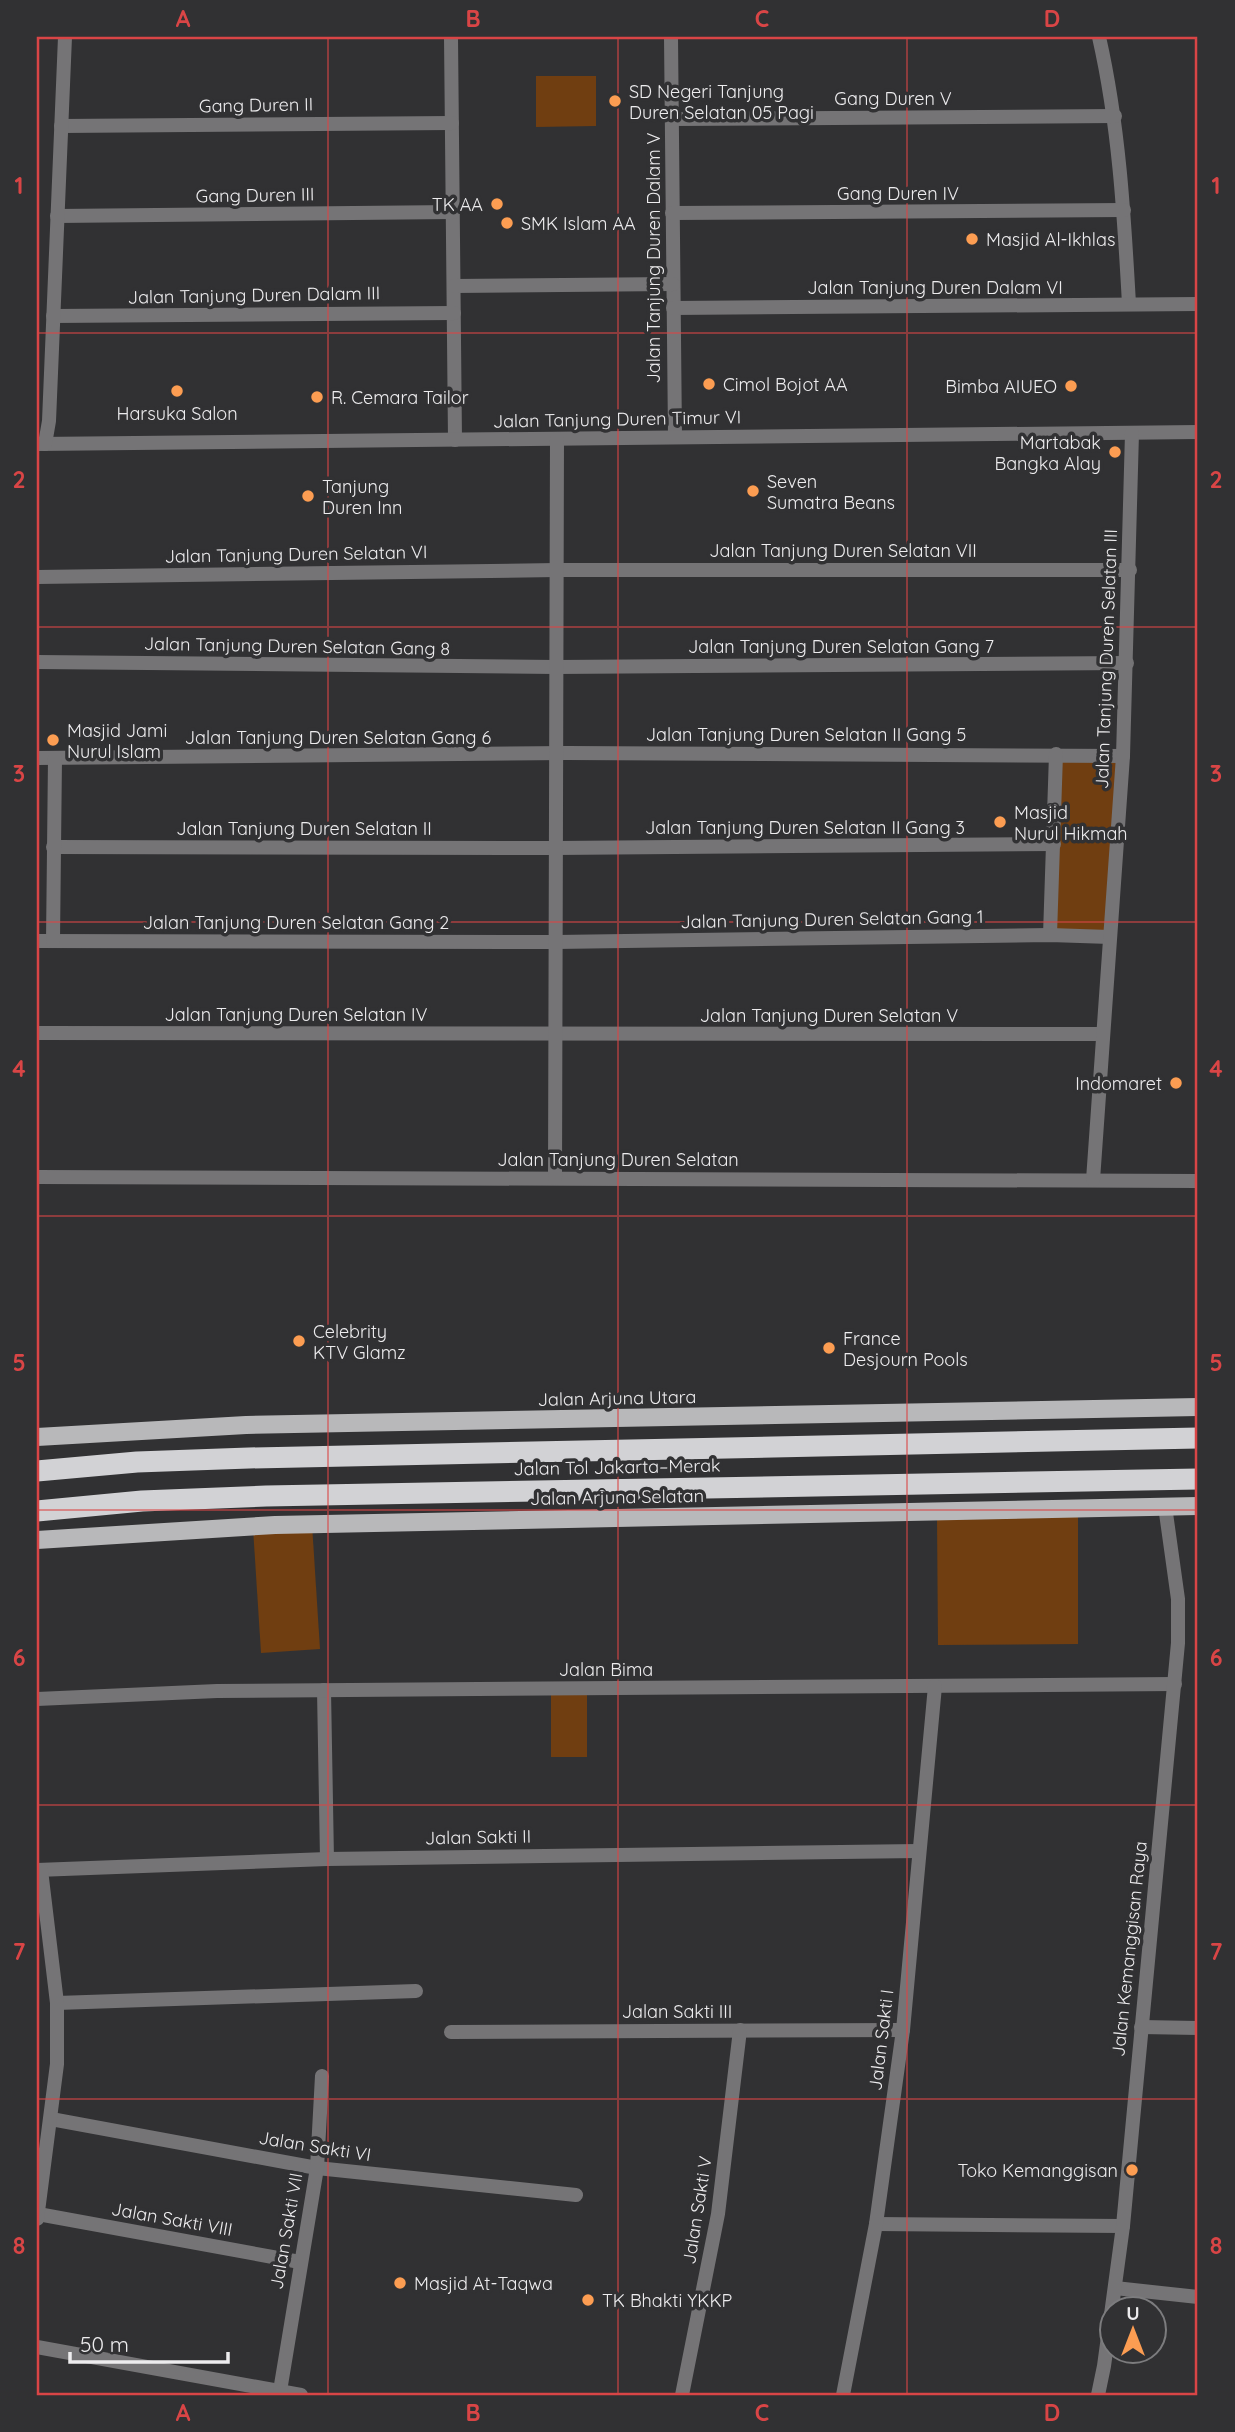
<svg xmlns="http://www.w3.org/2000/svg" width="1235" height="2432" viewBox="0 0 1235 2432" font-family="Quicksand,sans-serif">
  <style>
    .green { fill: #703e11 }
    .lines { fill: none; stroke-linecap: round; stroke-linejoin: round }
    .minor { stroke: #757476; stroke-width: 14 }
    .tertiary { stroke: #757476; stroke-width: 14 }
    .primary { stroke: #b8b8ba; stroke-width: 18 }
    .motorway { stroke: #d2d2d5; stroke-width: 21 }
    .grid { fill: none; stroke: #d94546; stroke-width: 2; stroke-opacity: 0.55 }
    .poi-dot { fill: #fc9d52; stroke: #313133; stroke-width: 2.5 }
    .labels { text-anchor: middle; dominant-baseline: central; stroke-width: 7; stroke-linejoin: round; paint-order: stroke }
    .poi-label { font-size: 18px; fill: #edecee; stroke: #313133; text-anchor: start }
    .street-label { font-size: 18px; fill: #edecee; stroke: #313133 }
    .neatline { fill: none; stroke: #d94546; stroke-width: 2.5 }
    .grid-label { font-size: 23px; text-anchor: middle; font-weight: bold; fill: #d94546 }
  </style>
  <rect width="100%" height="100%" fill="#313133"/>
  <g class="green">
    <polygon points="536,76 596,76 596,126 536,127"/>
    <polygon points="1059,756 1128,756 1115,933 1053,933"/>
    <polygon points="1078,1514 1078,1644 938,1645 937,1515"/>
    <polygon points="312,1524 320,1649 261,1653 253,1528"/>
    <polygon points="551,1692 587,1693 587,1757 551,1757"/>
  </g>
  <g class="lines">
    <g class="minor">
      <polyline points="451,37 455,440"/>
      <polyline points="671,37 675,437"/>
      <path d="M1099,37c20,88 25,177 30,267"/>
      <polyline points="672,119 1115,116"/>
      <polyline points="61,126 452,123"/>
      <polyline points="672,213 1124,210"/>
      <polyline points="57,216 453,212"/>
      <polyline points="454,286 673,284"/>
      <polyline points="673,308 1198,304"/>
      <polyline points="53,316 454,313"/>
      <polyline points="37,444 1198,432"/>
      <polyline points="45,444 49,421 65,37"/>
      <polyline points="37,577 557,570 1130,570"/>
      <polyline points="37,662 556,667 1127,663"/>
      <polyline points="37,758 567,753 1123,756"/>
      <polyline points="53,847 556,848 1054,844"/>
      <polyline points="1050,935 1056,754"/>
      <polyline points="37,941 556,942 1050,935 1110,937"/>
      <polyline points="53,941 55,758"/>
      <polyline points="37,1033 1103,1034"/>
      <polyline points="37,1177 1198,1181"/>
      <polyline points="555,1178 557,439"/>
      <polyline points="1093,1180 1123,756 1132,433"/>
      <polyline points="324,1690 327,1859"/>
      <polyline points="37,1699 217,1691 1175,1684"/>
      <polyline points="37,1870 327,1859 919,1851"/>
      <polyline points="57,2003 416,1991"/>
      <polyline points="451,2032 903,2030"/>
      <polyline points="51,2119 317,2168 576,2195"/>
      <polyline points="38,2214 300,2262"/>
      <polyline points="37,2219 57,2064 57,2003 41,1870"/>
      <polyline points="876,2224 1123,2226"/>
      <polyline points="1115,2288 1198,2297"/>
      <polyline points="37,2347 301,2395"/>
      <polyline points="280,2391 317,2168 322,2076"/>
      <polyline points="682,2395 718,2214 740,2030"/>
      <polyline points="843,2395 876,2224 903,2030 935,1686"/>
    </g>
    <g class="tertiary">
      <polyline points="1141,2027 1198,2028"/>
      <polyline points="1098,2395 1104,2366 1123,2226 1178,1643 1178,1599 1165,1506"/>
    </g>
    <g class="primary">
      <polyline points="37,1437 246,1425 1198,1407"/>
      <polyline points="37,1540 275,1525 1198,1506"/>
    </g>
    <g class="motorway">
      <polyline points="37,1471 137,1462 249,1458 1198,1438"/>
      <polyline points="37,1511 142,1501 266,1496 1198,1479"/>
    </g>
  </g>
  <path class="grid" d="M328,37v2358M618,37v2358M907,37v2358M37,333h1161M37,627h1161M37,922h1161M37,1216h1161M37,1510h1161M37,1805h1161M37,2099h1161"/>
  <g class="poi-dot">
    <circle cx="615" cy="101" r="7"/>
    <circle cx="497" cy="204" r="7"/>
    <circle cx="507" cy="223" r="7"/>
    <circle cx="972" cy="239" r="7"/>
    <circle cx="709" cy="384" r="7"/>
    <circle cx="1071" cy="386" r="7"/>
    <circle cx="177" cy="391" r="7"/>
    <circle cx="317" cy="397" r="7"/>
    <circle cx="1115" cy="452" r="7"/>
    <circle cx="753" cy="491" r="7"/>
    <circle cx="308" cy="496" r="7"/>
    <circle cx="53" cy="740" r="7"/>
    <circle cx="1000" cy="822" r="7"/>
    <circle cx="1176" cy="1083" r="7"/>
    <circle cx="299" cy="1341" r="7"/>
    <circle cx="829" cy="1348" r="7"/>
    <circle cx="1132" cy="2170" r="7"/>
    <circle cx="400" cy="2283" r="7"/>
    <circle cx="588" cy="2300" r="7"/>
  </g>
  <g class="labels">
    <g class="poi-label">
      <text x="629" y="91">SD Negeri Tanjung<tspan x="629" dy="21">Duren Selatan 05 Pagi</tspan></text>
      <text x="483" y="204" text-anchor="end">TK AA</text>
      <text x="521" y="223">SMK Islam AA</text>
      <text x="986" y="239">Masjid Al-Ikhlas</text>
      <text x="723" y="384">Cimol Bojot AA</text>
      <text x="1057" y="386" text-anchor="end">Bimba AIUEO</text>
      <text x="331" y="397">R. Cemara Tailor</text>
      <text x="177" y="413" text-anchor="middle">Harsuka Salon</text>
      <text x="1101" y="442" text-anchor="end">Martabak<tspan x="1101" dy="21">Bangka Alay</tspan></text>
      <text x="767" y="481">Seven<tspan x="767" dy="21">Sumatra Beans</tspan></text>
      <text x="322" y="486">Tanjung<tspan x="322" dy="21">Duren Inn</tspan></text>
      <text x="67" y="730">Masjid Jami<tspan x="67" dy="21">Nurul Islam</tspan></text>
      <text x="1014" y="812">Masjid<tspan x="1014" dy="21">Nurul Hikmah</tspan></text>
      <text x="1162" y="1083" text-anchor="end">Indomaret</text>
      <text x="313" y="1331">Celebrity<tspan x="313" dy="21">KTV Glamz</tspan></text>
      <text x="843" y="1338">France<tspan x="843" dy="21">Desjourn Pools</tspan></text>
      <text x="1118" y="2170" text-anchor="end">Toko Kemanggisan</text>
      <text x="414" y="2283">Masjid At-Taqwa</text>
      <text x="602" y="2300">TK Bhakti YKKP</text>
    </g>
    <g class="street-label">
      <text x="893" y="98">Gang Duren V</text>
      <text transform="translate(256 105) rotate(-1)">Gang Duren II</text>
      <text x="898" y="193">Gang Duren IV</text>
      <text transform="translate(255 195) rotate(-1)">Gang Duren III</text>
      <text transform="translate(653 258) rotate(-90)">Jalan Tanjung Duren Dalam V</text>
      <text x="935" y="287">Jalan Tanjung Duren Dalam VI</text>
      <text transform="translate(254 295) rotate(-1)">Jalan Tanjung Duren Dalam III</text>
      <text transform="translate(617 419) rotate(-1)">Jalan Tanjung Duren Timur VI</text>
      <text x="843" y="550">Jalan Tanjung Duren Selatan VII</text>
      <text transform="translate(296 554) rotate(-1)">Jalan Tanjung Duren Selatan VI</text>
      <text transform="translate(297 646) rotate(1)">Jalan Tanjung Duren Selatan Gang 8</text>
      <text x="841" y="646">Jalan Tanjung Duren Selatan Gang 7</text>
      <text transform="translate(1106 659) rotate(-88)">Jalan Tanjung Duren Selatan III</text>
      <text x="806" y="734">Jalan Tanjung Duren Selatan II Gang 5</text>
      <text x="338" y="737">Jalan Tanjung Duren Selatan Gang 6</text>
      <text x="805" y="827">Jalan Tanjung Duren Selatan II Gang 3</text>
      <text x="304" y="828">Jalan Tanjung Duren Selatan II</text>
      <text transform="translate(832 919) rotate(-1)">Jalan Tanjung Duren Selatan Gang 1</text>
      <text x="296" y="922">Jalan Tanjung Duren Selatan Gang 2</text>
      <text x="296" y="1014">Jalan Tanjung Duren Selatan IV</text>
      <text x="829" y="1015">Jalan Tanjung Duren Selatan V</text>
      <text x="618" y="1159">Jalan Tanjung Duren Selatan</text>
      <text transform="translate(617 1398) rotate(-1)">Jalan Arjuna Utara</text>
      <text transform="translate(617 1467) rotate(-1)">Jalan Tol Jakarta–Merak</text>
      <text transform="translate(617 1497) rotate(-1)">Jalan Arjuna Selatan</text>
      <text x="606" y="1669">Jalan Bima</text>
      <text transform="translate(478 1837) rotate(-1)">Jalan Sakti II</text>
      <text transform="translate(1129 1949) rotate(-84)">Jalan Kemanggisan Raya</text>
      <text x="677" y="2011">Jalan Sakti III</text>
      <text transform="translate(881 2040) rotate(-83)">Jalan Sakti I</text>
      <text transform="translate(315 2146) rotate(9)">Jalan Sakti VI</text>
      <text transform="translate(697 2210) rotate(-81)">Jalan Sakti V</text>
      <text transform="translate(172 2219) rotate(10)">Jalan Sakti VIII</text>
      <text transform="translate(286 2231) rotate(-80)">Jalan Sakti VII</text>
    </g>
  </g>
  <rect width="1235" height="2432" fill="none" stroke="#313133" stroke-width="77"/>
  <g transform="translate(1133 2330)"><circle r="33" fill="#313133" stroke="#7c7c7e" stroke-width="2"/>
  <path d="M0-5L12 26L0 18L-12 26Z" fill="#fc9d52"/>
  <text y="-10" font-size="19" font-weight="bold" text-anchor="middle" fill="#edecee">U</text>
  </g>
  <path d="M70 2352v10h158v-10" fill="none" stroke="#edecee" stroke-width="3.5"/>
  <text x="80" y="2352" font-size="21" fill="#edecee" stroke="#313133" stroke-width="5" paint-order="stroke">50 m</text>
  <rect x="38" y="38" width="1158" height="2356" class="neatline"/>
  <g class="grid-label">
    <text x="183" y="27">A</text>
    <text x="473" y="27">B</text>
    <text x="762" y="27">C</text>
    <text x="1052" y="27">D</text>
    <text x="19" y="194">1</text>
    <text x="1216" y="194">1</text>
    <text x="19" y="488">2</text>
    <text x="1216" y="488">2</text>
    <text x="19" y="782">3</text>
    <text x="1216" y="782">3</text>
    <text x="19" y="1077">4</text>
    <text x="1216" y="1077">4</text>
    <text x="19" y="1371">5</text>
    <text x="1216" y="1371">5</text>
    <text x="19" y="1666">6</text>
    <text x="1216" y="1666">6</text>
    <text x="19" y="1960">7</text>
    <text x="1216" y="1960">7</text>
    <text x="19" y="2254">8</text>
    <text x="1216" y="2254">8</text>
    <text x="183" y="2421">A</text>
    <text x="473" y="2421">B</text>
    <text x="762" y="2421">C</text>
    <text x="1052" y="2421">D</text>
  </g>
</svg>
